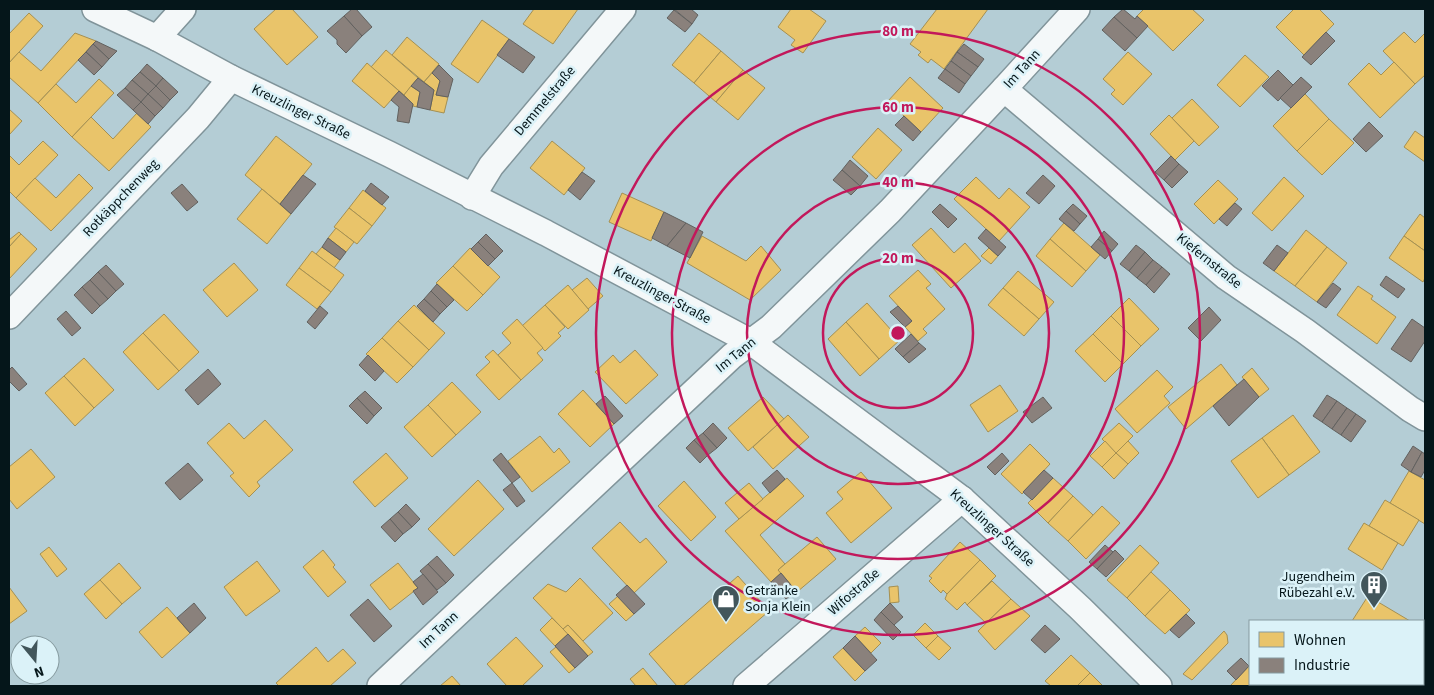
<svg xmlns="http://www.w3.org/2000/svg" width="1434" height="695" viewBox="0 0 1434 695" font-family="'Source Sans 3',sans-serif">
  <style>
    .homes { fill: #e9c46a; stroke: #a59052 }
    .industry { fill: #8a817c; stroke: #62615f }
    .lines { fill: none; stroke-linecap: round; stroke-linejoin: round }
    .minor-casing { stroke: #80949a; stroke-width: 28 }
    .minor { stroke: #f4f8f9; stroke-width: 25 }
    .ring { fill: none; stroke: #c2185b; stroke-width: 2.5 }
    .labels { text-anchor: middle; dominant-baseline: central; stroke-width: 5; stroke-linejoin: round; paint-order: stroke }
    .street-label { font-size: 14px; fill: #05161a; stroke: #dbf2f8 }
    .poi-label { font-size: 14px; fill: #05161a; stroke: #dbf2f8; text-anchor: end }
    .centre { fill: #c2185b; stroke: #dbf2f8; stroke-width: 2.5 }
    .ring-label { font-size: 15px; text-anchor: middle; font-weight: bold; fill: #c2185b; stroke: #dbf2f8; stroke-width: 5; stroke-linejoin: round; paint-order: stroke }
  </style>
  <rect width="100%" height="100%" fill="#b4cdd5"/>
  <g class="homes">
    <polygon points="276,9 292,9 318,37 287,65 254,29"/>
    <polygon points="534,9 578,9 553,44 523,24"/>
    <polygon points="791,9 809,9 826,21 803,53 791,45 795,40 778,27"/>
    <polygon points="937,9 988,9 944,69 931,59 928,63 918,55 921,52 910,44"/>
    <polygon points="1144,9 1192,9 1204,20 1173,51 1137,16"/>
    <polygon points="1294,9 1319,9 1334,24 1304,55 1276,27"/>
    <polygon points="29,13 43,26 9,63 9,34"/>
    <polygon points="482,20 509,39 478,83 451,64"/>
    <polygon points="1404,32 1415,43 1425,33 1425,75 1415,84 1383,51"/>
    <polygon points="75,33 96,41 38,103 9,77 9,63 19,52 41,71"/>
    <polygon points="699,33 721,51 694,83 672,65"/>
    <polygon points="407,37 439,64 424,82 392,55"/>
    <polygon points="386,50 418,78 404,95 371,67"/>
    <polygon points="721,51 743,70 716,102 694,83"/>
    <polygon points="1128,52 1152,74 1123,105 1111,94 1115,90 1103,79"/>
    <polygon points="1245,55 1269,77 1240,107 1217,85"/>
    <polygon points="1394,62 1415,84 1380,118 1348,84 1369,63 1381,75"/>
    <polygon points="367,63 399,91 384,108 352,81"/>
    <polygon points="743,70 765,88 738,120 716,102"/>
    <polygon points="432,73 440,81 436,95 448,97 444,113 430,110 434,90 424,82"/>
    <polygon points="910,77 943,108 921,132 888,101"/>
    <polygon points="99,79 114,93 72,137 38,103 56,84 76,103"/>
    <polygon points="411,86 420,92 417,107 413,106 413,104 404,95"/>
    <polygon points="1305,94 1329,119 1297,151 1273,126"/>
    <polygon points="1192,99 1219,127 1199,146 1172,118"/>
    <polygon points="9,109 22,121 9,135"/>
    <polygon points="137,113 151,127 109,171 72,137 91,117 113,139"/>
    <polygon points="1169,115 1194,141 1175,160 1150,134"/>
    <polygon points="1329,119 1354,143 1322,175 1297,151"/>
    <polygon points="878,128 902,150 876,179 852,157"/>
    <polygon points="1415,131 1425,138 1425,162 1404,147"/>
    <polygon points="276,136 312,164 280,204 245,175"/>
    <polygon points="43,141 58,155 16,198 9,191 9,155 19,165"/>
    <polygon points="552,141 585,168 564,195 530,168"/>
    <polygon points="79,174 93,188 51,231 16,198 35,178 56,198"/>
    <polygon points="976,177 999,199 1009,188 1030,207 999,241 954,199"/>
    <polygon points="1284,177 1304,196 1272,231 1252,213"/>
    <polygon points="1218,180 1238,199 1214,224 1194,204"/>
    <polygon points="262,189 291,214 267,244 237,219"/>
    <polygon points="363,190 386,208 372,226 349,208"/>
    <polygon points="622,193 664,212 651,241 609,222"/>
    <polygon points="349,208 372,226 357,244 334,227"/>
    <polygon points="1420,214 1425,218 1425,251 1404,236"/>
    <polygon points="1064,223 1100,255 1086,271 1050,239"/>
    <polygon points="336,228 354,242 346,252 328,238"/>
    <polygon points="931,228 954,253 965,243 981,261 951,288 912,245"/>
    <polygon points="1306,230 1327,247 1295,286 1274,271"/>
    <polygon points="19,232 21,234 9,247 9,240"/>
    <polygon points="21,234 37,249 9,279 9,247"/>
    <polygon points="702,236 746,261 761,246 781,270 750,300 687,263"/>
    <polygon points="1404,236 1425,251 1425,278 1423,282 1389,258"/>
    <polygon points="1050,239 1086,271 1072,287 1036,256"/>
    <polygon points="322,247 340,260 334,268 316,254"/>
    <polygon points="1327,247 1347,263 1317,302 1295,286"/>
    <polygon points="470,248 500,277 483,295 453,266"/>
    <polygon points="989,248 998,256 991,264 981,256"/>
    <polygon points="312,251 344,275 331,292 299,268"/>
    <polygon points="234,263 258,290 227,317 203,290"/>
    <polygon points="453,266 483,295 467,311 436,283"/>
    <polygon points="299,268 331,292 317,309 286,285"/>
    <polygon points="918,270 931,284 926,288 945,309 923,329 927,333 918,341 905,327 912,321 889,296"/>
    <polygon points="1018,271 1054,302 1039,319 1003,288"/>
    <polygon points="587,278 603,296 588,309 572,290"/>
    <polygon points="568,285 589,310 568,329 545,305"/>
    <polygon points="1358,286 1373,296 1371,299 1396,317 1377,344 1337,315"/>
    <polygon points="1003,288 1039,319 1024,336 988,305"/>
    <polygon points="1129,298 1159,329 1141,346 1111,316"/>
    <polygon points="867,303 900,340 879,359 846,322"/>
    <polygon points="414,305 445,333 429,350 398,321"/>
    <polygon points="545,305 565,327 558,333 561,336 545,351 522,326"/>
    <polygon points="164,314 199,352 179,371 143,333"/>
    <polygon points="1111,316 1141,346 1123,364 1093,334"/>
    <polygon points="517,319 543,348 537,353 543,360 521,380 498,355 511,343 502,333"/>
    <polygon points="398,321 429,350 413,367 382,338"/>
    <polygon points="846,322 879,359 860,376 828,339"/>
    <polygon points="143,333 179,371 158,390 123,352"/>
    <polygon points="1093,334 1123,364 1105,382 1075,351"/>
    <polygon points="382,338 413,367 397,383 366,354"/>
    <polygon points="493,350 521,380 499,400 476,375 490,362 485,357"/>
    <polygon points="635,350 658,375 626,404 595,372 613,355 620,363"/>
    <polygon points="84,358 114,390 94,408 64,376"/>
    <polygon points="1221,364 1237,385 1186,429 1168,407"/>
    <polygon points="1252,368 1269,389 1259,397 1242,377"/>
    <polygon points="1157,370 1173,387 1164,396 1170,403 1137,433 1115,409"/>
    <polygon points="64,376 94,408 75,426 45,393"/>
    <polygon points="452,382 481,412 456,435 428,405"/>
    <polygon points="1000,385 1018,411 988,432 970,405"/>
    <polygon points="583,390 614,424 590,447 558,414"/>
    <polygon points="763,397 784,419 748,451 728,428"/>
    <polygon points="428,405 456,435 432,457 404,427"/>
    <polygon points="788,415 809,437 773,469 753,447"/>
    <polygon points="1293,415 1320,452 1289,475 1262,438"/>
    <polygon points="265,420 293,450 257,482 260,486 249,497 230,476 234,473 207,443 229,423 244,439"/>
    <polygon points="1119,423 1133,436 1116,453 1102,439"/>
    <polygon points="540,436 554,453 559,448 570,462 532,492 508,461"/>
    <polygon points="1262,438 1289,475 1258,498 1231,461"/>
    <polygon points="1105,441 1116,453 1102,467 1090,456"/>
    <polygon points="1128,441 1139,453 1128,464 1116,453"/>
    <polygon points="1030,444 1050,464 1022,494 1001,474"/>
    <polygon points="31,449 55,477 17,509 9,499 9,467"/>
    <polygon points="386,453 408,478 375,507 353,482"/>
    <polygon points="1116,453 1128,464 1114,479 1102,467"/>
    <polygon points="1409,471 1425,480 1425,524 1390,503"/>
    <polygon points="861,472 892,508 851,543 826,513 843,499 837,492"/>
    <polygon points="787,478 804,496 760,535 785,564 778,570 781,573 771,582 725,531"/>
    <polygon points="1053,478 1073,496 1048,523 1028,503"/>
    <polygon points="478,480 504,509 454,556 428,529"/>
    <polygon points="684,481 716,517 691,541 658,506"/>
    <polygon points="749,483 763,499 739,519 725,503"/>
    <polygon points="1073,496 1093,515 1068,541 1048,523"/>
    <polygon points="1385,500 1419,520 1403,546 1369,526"/>
    <polygon points="1102,506 1120,523 1086,559 1068,541"/>
    <polygon points="620,522 640,543 646,538 667,562 634,593 592,548"/>
    <polygon points="1364,523 1398,543 1382,570 1348,549"/>
    <polygon points="817,537 836,559 797,592 778,570"/>
    <polygon points="960,542 980,560 947,594 943,590 941,593 929,581 932,578 929,576"/>
    <polygon points="1140,545 1159,563 1127,598 1107,580"/>
    <polygon points="49,547 67,569 57,577 40,554"/>
    <polygon points="323,550 335,565 333,567 346,582 328,597 303,567"/>
    <polygon points="980,560 996,576 967,605 965,602 957,610 945,599 947,594"/>
    <polygon points="257,561 280,591 246,616 224,587"/>
    <polygon points="119,563 141,588 122,604 100,580"/>
    <polygon points="398,563 418,588 390,610 370,585"/>
    <polygon points="1151,572 1170,590 1145,616 1127,598"/>
    <polygon points="738,576 769,611 683,686 677,686 649,654"/>
    <polygon points="580,578 613,613 583,641 568,625 563,629 533,598 548,584 566,592"/>
    <polygon points="100,580 122,604 106,619 84,594"/>
    <polygon points="992,581 1011,599 986,623 967,605"/>
    <polygon points="898,586 899,602 890,603 889,587"/>
    <polygon points="9,587 27,611 9,624"/>
    <polygon points="1170,590 1190,610 1165,634 1145,616"/>
    <polygon points="618,596 634,614 626,621 609,604"/>
    <polygon points="1368,596 1410,621 1352,621"/>
    <polygon points="1011,599 1030,616 995,650 978,631"/>
    <polygon points="167,607 190,633 162,658 139,632"/>
    <polygon points="552,618 568,634 555,646 540,630"/>
    <polygon points="925,623 938,636 926,648 913,635"/>
    <polygon points="568,625 593,652 588,656 563,629"/>
    <polygon points="865,627 881,643 871,653 855,636"/>
    <polygon points="1423,629 1425,631 1425,682 1423,680"/>
    <polygon points="1224,631 1227,635 1228,643 1192,680 1183,674"/>
    <polygon points="938,636 951,648 939,660 926,648"/>
    <polygon points="516,637 543,666 522,686 507,686 487,664"/>
    <polygon points="316,647 328,662 343,649 356,663 330,686 279,686 276,683"/>
    <polygon points="556,647 575,668 569,673 550,652"/>
    <polygon points="843,648 865,671 855,681 833,657"/>
    <polygon points="1071,655 1090,673 1077,686 1051,686 1045,681"/>
    <polygon points="1249,666 1250,684 1266,684 1269,686 1230,686"/>
    <polygon points="643,668 658,686 636,686 630,679"/>
    <polygon points="1090,673 1103,686 1077,686"/>
    <polygon points="452,676 461,686 440,686"/>
  </g>
  <g class="industry">
    <polygon points="352,9 356,9 372,27 362,36 344,16"/>
    <polygon points="674,9 691,9 698,15 692,24"/>
    <polygon points="1123,9 1135,19 1137,16 1148,26 1137,38 1114,17"/>
    <polygon points="674,10 692,24 685,32 667,18"/>
    <polygon points="344,16 362,36 346,53 337,44 337,40 327,31"/>
    <polygon points="1114,17 1137,38 1125,51 1102,30"/>
    <polygon points="1326,32 1335,41 1311,65 1302,57"/>
    <polygon points="509,39 535,57 523,73 497,55"/>
    <polygon points="96,41 117,51 109,59 93,44"/>
    <polygon points="93,44 109,59 102,67 86,52"/>
    <polygon points="964,44 984,59 978,67 957,52"/>
    <polygon points="86,52 102,67 94,75 78,60"/>
    <polygon points="957,52 978,67 971,76 951,61"/>
    <polygon points="951,61 971,76 965,84 945,69"/>
    <polygon points="147,64 163,78 156,86 140,72"/>
    <polygon points="439,65 453,79 448,97 436,95 440,81 432,73"/>
    <polygon points="945,69 965,84 959,93 938,78"/>
    <polygon points="1278,70 1293,85 1278,101 1262,86"/>
    <polygon points="140,72 156,86 148,94 132,80"/>
    <polygon points="1301,77 1312,87 1291,108 1280,98"/>
    <polygon points="163,78 178,92 170,100 156,86"/>
    <polygon points="418,78 434,90 430,110 417,107 420,92 411,86"/>
    <polygon points="132,80 148,94 141,102 125,88"/>
    <polygon points="156,86 170,100 163,108 148,94"/>
    <polygon points="125,88 141,102 133,110 117,95"/>
    <polygon points="399,91 413,104 409,123 397,121 399,107 391,100"/>
    <polygon points="148,94 163,108 155,116 141,102"/>
    <polygon points="141,102 155,116 148,124 133,110"/>
    <polygon points="904,116 921,132 913,141 895,125"/>
    <polygon points="1369,122 1383,136 1366,152 1353,139"/>
    <polygon points="1171,156 1179,164 1164,180 1155,172"/>
    <polygon points="850,160 868,176 860,186 842,170"/>
    <polygon points="1179,164 1188,172 1172,188 1164,180"/>
    <polygon points="842,170 860,186 851,195 833,180"/>
    <polygon points="582,172 595,181 580,200 568,190"/>
    <polygon points="303,175 316,184 291,214 280,204"/>
    <polygon points="1043,175 1055,186 1039,204 1026,193"/>
    <polygon points="371,183 389,197 382,205 365,191"/>
    <polygon points="182,184 198,202 187,211 171,193"/>
    <polygon points="1235,203 1242,209 1227,226 1219,219"/>
    <polygon points="940,204 957,219 948,228 932,212"/>
    <polygon points="1073,204 1087,216 1080,224 1066,211"/>
    <polygon points="1066,211 1080,224 1074,231 1059,219"/>
    <polygon points="664,212 686,223 667,246 652,238"/>
    <polygon points="686,223 703,232 690,258 667,246"/>
    <polygon points="986,229 1006,247 998,256 978,238"/>
    <polygon points="1104,231 1118,244 1112,251 1098,239"/>
    <polygon points="486,234 503,251 495,259 478,242"/>
    <polygon points="328,238 346,252 340,260 322,247"/>
    <polygon points="1098,239 1112,251 1105,259 1091,247"/>
    <polygon points="478,242 495,259 488,266 471,249"/>
    <polygon points="1136,245 1145,252 1129,271 1120,264"/>
    <polygon points="1277,245 1288,253 1274,271 1263,263"/>
    <polygon points="1145,252 1153,260 1137,278 1129,271"/>
    <polygon points="1153,260 1162,267 1146,285 1137,278"/>
    <polygon points="106,265 124,284 116,291 98,272"/>
    <polygon points="1162,267 1170,274 1154,293 1146,285"/>
    <polygon points="98,272 116,291 108,299 90,280"/>
    <polygon points="1386,276 1405,289 1398,298 1380,285"/>
    <polygon points="90,280 108,299 100,306 82,287"/>
    <polygon points="1333,283 1341,289 1326,308 1317,302"/>
    <polygon points="437,284 454,300 447,307 431,291"/>
    <polygon points="82,287 100,306 92,314 74,295"/>
    <polygon points="431,291 447,307 440,314 424,299"/>
    <polygon points="424,299 440,314 433,322 417,306"/>
    <polygon points="320,306 328,313 315,329 307,322"/>
    <polygon points="898,306 912,321 905,327 890,312"/>
    <polygon points="1209,307 1221,320 1201,341 1188,328"/>
    <polygon points="66,311 81,328 72,336 57,319"/>
    <polygon points="1412,319 1425,328 1425,341 1411,362 1391,349"/>
    <polygon points="911,334 919,343 903,357 895,349"/>
    <polygon points="919,343 926,349 909,363 903,357"/>
    <polygon points="368,355 384,371 375,381 359,365"/>
    <polygon points="12,367 27,384 19,391 9,381 9,370"/>
    <polygon points="208,369 221,384 198,405 185,390"/>
    <polygon points="1244,379 1259,397 1229,426 1213,406"/>
    <polygon points="365,391 382,408 374,416 357,398"/>
    <polygon points="1327,395 1337,401 1322,422 1313,416"/>
    <polygon points="605,396 623,416 614,424 596,404"/>
    <polygon points="1043,397 1052,408 1032,423 1023,412"/>
    <polygon points="357,398 374,416 367,424 349,406"/>
    <polygon points="1337,401 1347,408 1332,429 1322,422"/>
    <polygon points="1347,408 1356,414 1341,435 1332,429"/>
    <polygon points="1356,414 1366,421 1351,442 1341,435"/>
    <polygon points="713,423 727,438 717,448 703,433"/>
    <polygon points="703,433 717,448 708,455 694,440"/>
    <polygon points="694,440 708,455 700,463 686,448"/>
    <polygon points="1413,446 1422,452 1411,472 1401,465"/>
    <polygon points="1422,452 1425,454 1425,470 1421,477 1411,472"/>
    <polygon points="501,453 520,477 512,483 493,460"/>
    <polygon points="1002,453 1009,461 995,475 987,467"/>
    <polygon points="188,463 203,480 180,500 165,483"/>
    <polygon points="777,470 785,479 770,493 762,483"/>
    <polygon points="1044,470 1053,478 1032,500 1023,492"/>
    <polygon points="512,483 525,501 517,507 503,490"/>
    <polygon points="406,504 420,519 412,527 398,512"/>
    <polygon points="398,512 412,527 403,534 390,519"/>
    <polygon points="390,519 403,534 395,542 381,527"/>
    <polygon points="1105,545 1113,552 1097,569 1089,562"/>
    <polygon points="1115,550 1124,559 1106,577 1097,569"/>
    <polygon points="437,556 454,575 446,583 428,564"/>
    <polygon points="428,564 446,583 437,590 420,571"/>
    <polygon points="781,573 796,591 786,599 771,582"/>
    <polygon points="423,574 438,592 423,605 413,591 418,588 413,582"/>
    <polygon points="627,585 645,604 634,614 616,595"/>
    <polygon points="368,599 392,626 374,642 350,615"/>
    <polygon points="194,603 206,618 190,633 177,618"/>
    <polygon points="890,603 903,617 894,625 881,612"/>
    <polygon points="881,612 901,632 893,640 874,620"/>
    <polygon points="1186,614 1195,623 1179,638 1170,630"/>
    <polygon points="1045,625 1060,639 1045,653 1031,640"/>
    <polygon points="568,634 588,656 575,668 555,646"/>
    <polygon points="855,636 877,660 865,671 843,648"/>
    <polygon points="1241,658 1249,666 1236,680 1227,671"/>
  </g>
  <g class="lines">
    <defs>
      <g id="minor">
        <polyline points="95,9 157,38 231,78 389,154 546,233 751,342 962,499 1080,608 1159,686"/>
        <polyline points="157,38 183,9"/>
        <polyline points="1004,89 1226,277 1305,331 1410,409 1425,418"/>
        <polyline points="472,197 491,166 623,9"/>
        <polyline points="9,316 198,118 231,78"/>
        <polyline points="380,686 732,356 771,327 890,211 1004,89 1077,9"/>
        <polyline points="746,686 962,499"/>
      </g>
    </defs>
    <use href="#minor" class="minor-casing"/>
    <use href="#minor" class="minor"/>
  </g>
  <g class="ring">
    <circle cx="898" cy="333" r="75"/>
    <circle cx="898" cy="333" r="151"/>
    <circle cx="898" cy="333" r="226"/>
    <circle cx="898" cy="333" r="302"/>
  </g>
  <defs>
    <symbol id="building-pin" viewBox="-11 -11 22 30"><path d="M0 17L-7.5 6A9.5 9.5 0 1 1 7.5 6Z" fill="#42565b" stroke="#dbf2f8"/><path d="M-4-6H4V6H1V3H-1V6H-4ZM-2.5-4.3h1.7v1.8h-1.7ZM.8-4.3h1.7v1.8H.8ZM-2.5-1h1.7V.8h-1.7ZM.8-1h1.7V.8H.8Z" fill="#fff"/></symbol>
    <symbol id="shop-pin" viewBox="-11 -11 22 30"><path d="M0 17L-7.5 6A9.5 9.5 0 1 1 7.5 6Z" fill="#42565b" stroke="#dbf2f8"/><path d="M-5-2.5h2.3a2.7 3.5 0 0 1 5.4 0H5L5.5 6h-11ZM-1.5-2.5h3a1.5 2.3 0 0 0-3 0Z" fill="#fff"/></symbol>
  </defs>
  <g fill-rule="evenodd">
    <use href="#building-pin" x="1358" y="569" width="32" height="43"/>
    <use href="#shop-pin" x="710" y="583" width="32" height="43"/>
  </g>
  <g class="labels">
    <g class="street-label">
      <text transform="translate(1022 69) rotate(-48)">Im Tann</text>
      <text transform="translate(545 101) rotate(-50)">Demmelstraße</text>
      <text transform="translate(301 112) rotate(26)">Kreuzlinger Straße</text>
      <text transform="translate(121 198) rotate(-46)">Rotkäppchenweg</text>
      <text transform="translate(1209 261) rotate(39)">Kiefernstraße</text>
      <text transform="translate(662 295) rotate(28)">Kreuzlinger Straße</text>
      <text transform="translate(736 355) rotate(-39)">Im Tann</text>
      <text transform="translate(992 528) rotate(42)">Kreuzlinger Straße</text>
      <text transform="translate(854 592) rotate(-41)">Wifostraße</text>
      <text transform="translate(439 630) rotate(-43)">Im Tann</text>
    </g>
    <g class="poi-label">
      <text x="1355" y="577">Jugendheim<tspan x="1355" dy="16">Rübezahl e.V.</tspan></text>
      <text x="745" y="591" text-anchor="start">Getränke<tspan x="745" dy="16">Sonja Klein</tspan></text>
    </g>
  </g>
  <circle cx="898" cy="333" r="8" class="centre"/>
  <g class="ring-label">
    <text x="898" y="36">80 m</text>
    <text x="898" y="112">60 m</text>
    <text x="898" y="187">40 m</text>
    <text x="898" y="263">20 m</text>
  </g>
  <rect width="1434" height="695" fill="none" stroke="#05161a" stroke-width="20"/>
  <rect x="1249" y="620" width="175" height="65" fill="#dbf2f8" stroke="#859a9f"/>
  <rect x="1259" y="632" width="25" height="15" fill="#e9c46a" stroke="#859a9f"/>
  <text x="1294" y="645" font-size="15" fill="#05161a">Wohnen</text>
  <rect x="1259" y="658" width="25" height="15" fill="#8a817c" stroke="#859a9f"/>
  <text x="1294" y="670" font-size="15" fill="#05161a">Industrie</text>
  <g transform="translate(35 660) rotate(162)"><circle r="24" fill="#dbf2f8" stroke="#859a9f"/>
  <path d="M0-4L9 19L0 12L-9 19Z" fill="#42565b"/>
  <text y="-8" font-size="14" font-weight="bold" text-anchor="middle" fill="#05161a">N</text>
  </g>
</svg>
